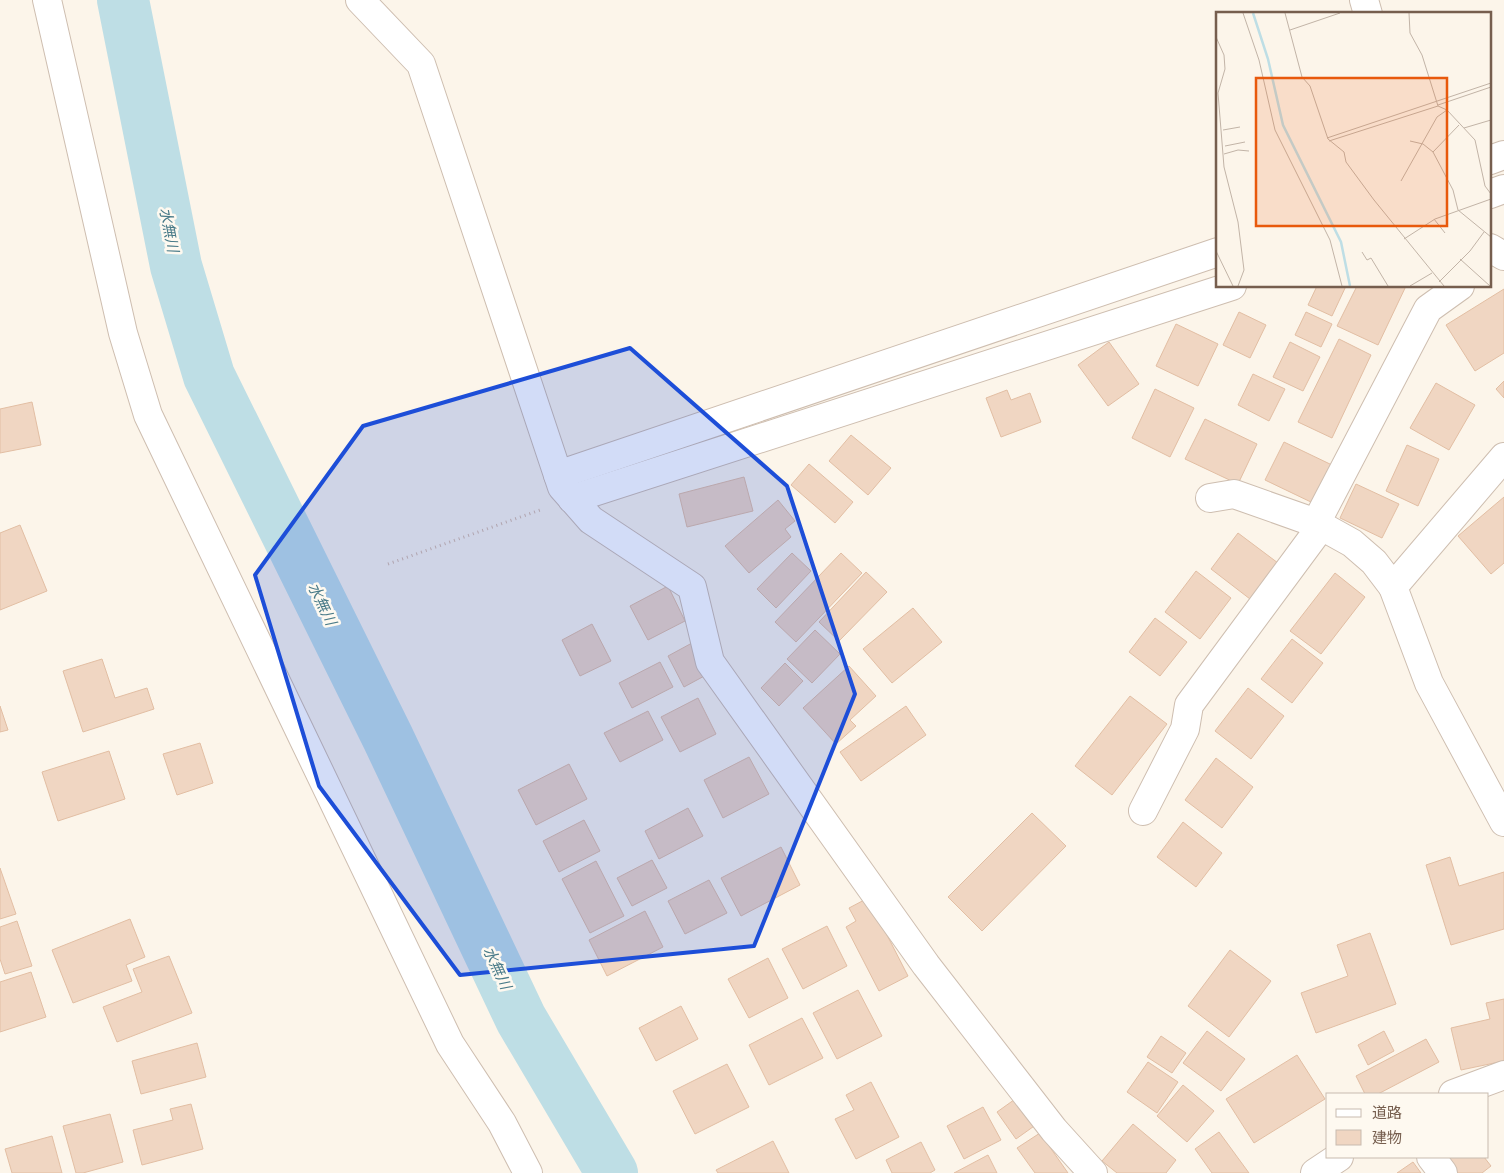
<svg xmlns="http://www.w3.org/2000/svg" width="1504" height="1173" viewBox="0 0 1504 1173" font-family="'DM Sans','Noto Sans JP',sans-serif">
  <style>
    .lines { fill: none; stroke-linecap: round; stroke-linejoin: round }
    .river { stroke: #bedee5; stroke-width: 52 }
    .building { fill: #f0d6c2; stroke: #e2bea3 }
    .minor-casing { stroke: #cebeb0; stroke-width: 30 }
    .path { stroke: #d5baa5; stroke-width: 3; stroke-dasharray: 1 4; stroke-linecap: butt }
    .minor { stroke: #fff; stroke-width: 28 }
    .marked { fill: #1d4ed8; fill-opacity: 0.2; stroke: #1d4ed8; stroke-width: 4; stroke-linejoin: round }
    .labels { text-anchor: middle; dominant-baseline: central; stroke-width: 5; stroke-linejoin: round; paint-order: stroke }
    .water-label { font-size: 15px; font-style: italic; fill: #487a88; stroke: #fef9f0 }
    .inset-river { fill: none; stroke: #bedee5; stroke-width: 2.5 }
    .inset-road { fill: none; stroke: #c2b4a7; stroke-width: 1 }
    .view { fill: #e8590c; fill-opacity: 0.15; stroke: #e8590c; stroke-width: 2.5 }
    .inset-edge { fill: none; stroke: #765e4e; stroke-width: 2.5 }
  </style>
  <rect width="100%" height="100%" fill="#fcf5ea"/>
  <g class="lines">
    <polyline class="river" points="123,0 176,266 209,376 388,738 521,1019 612,1173"/>
  </g>
  <g class="building">
    <polygon points="1317,286 1346,286 1332,316 1308,305"/>
    <polygon points="1357,286 1406,286 1378,345 1337,326"/>
    <polygon points="1504,289 1504,353 1475,371 1446,325"/>
    <polygon points="1239,312 1266,325 1250,358 1223,345"/>
    <polygon points="1306,312 1332,324 1321,347 1295,335"/>
    <polygon points="1176,324 1218,344 1198,386 1156,366"/>
    <polygon points="1339,339 1371,355 1332,438 1298,422"/>
    <polygon points="1109,342 1139,384 1108,406 1078,365"/>
    <polygon points="1290,342 1320,357 1303,391 1273,377"/>
    <polygon points="1253,374 1285,389 1269,421 1238,405"/>
    <polygon points="1504,381 1504,398 1496,389"/>
    <polygon points="1436,383 1475,405 1449,450 1410,428"/>
    <polygon points="1155,389 1194,408 1170,457 1132,438"/>
    <polygon points="1007,390 1011,400 1030,393 1041,422 1001,437 986,398"/>
    <polygon points="32,402 41,445 0,453 0,409"/>
    <polygon points="1205,419 1257,444 1238,484 1185,459"/>
    <polygon points="851,435 891,468 868,495 829,461"/>
    <polygon points="1284,442 1332,465 1313,503 1265,480"/>
    <polygon points="1407,445 1439,459 1418,506 1386,491"/>
    <polygon points="809,464 853,502 835,523 791,485"/>
    <polygon points="744,477 753,511 687,527 679,494"/>
    <polygon points="1356,484 1399,504 1382,538 1340,518"/>
    <polygon points="1504,497 1504,563 1491,574 1458,536"/>
    <polygon points="778,500 795,521 785,529 791,537 749,573 725,546"/>
    <polygon points="20,525 47,591 0,610 0,533"/>
    <polygon points="1238,533 1278,563 1250,599 1211,569"/>
    <polygon points="792,553 811,571 776,608 757,589"/>
    <polygon points="841,553 862,573 796,642 775,622"/>
    <polygon points="1196,571 1231,598 1200,639 1165,612"/>
    <polygon points="866,572 887,592 839,641 819,622"/>
    <polygon points="1335,573 1365,597 1321,654 1290,631"/>
    <polygon points="668,586 685,621 648,640 630,606"/>
    <polygon points="913,608 942,642 892,683 863,649"/>
    <polygon points="1155,618 1187,642 1160,676 1129,652"/>
    <polygon points="592,624 611,661 580,676 562,640"/>
    <polygon points="815,630 840,654 812,683 787,659"/>
    <polygon points="1292,639 1323,663 1292,703 1261,679"/>
    <polygon points="692,643 708,674 684,687 668,656"/>
    <polygon points="102,659 115,698 147,688 154,709 83,732 63,671"/>
    <polygon points="660,662 673,687 632,708 619,683"/>
    <polygon points="785,663 803,681 779,706 761,688"/>
    <polygon points="849,666 876,696 850,720 856,726 836,744 803,708"/>
    <polygon points="1248,688 1284,716 1251,759 1215,731"/>
    <polygon points="1130,696 1167,724 1112,795 1075,766"/>
    <polygon points="698,698 716,734 680,752 661,717"/>
    <polygon points="0,706 8,730 0,732"/>
    <polygon points="906,706 926,735 861,781 840,752"/>
    <polygon points="648,711 663,740 620,762 604,733"/>
    <polygon points="200,743 213,783 177,795 163,754"/>
    <polygon points="109,751 125,799 58,821 42,772"/>
    <polygon points="749,757 769,794 723,818 704,780"/>
    <polygon points="1216,758 1253,787 1222,828 1185,800"/>
    <polygon points="569,764 587,799 536,825 518,790"/>
    <polygon points="688,808 703,836 659,859 645,831"/>
    <polygon points="1032,813 1066,846 982,931 948,897"/>
    <polygon points="584,820 600,851 559,872 543,841"/>
    <polygon points="1183,822 1222,853 1196,887 1157,857"/>
    <polygon points="781,847 800,885 741,916 721,878"/>
    <polygon points="1450,857 1459,886 1504,872 1504,929 1451,945 1426,865"/>
    <polygon points="652,860 667,888 632,906 617,878"/>
    <polygon points="596,861 624,916 590,933 562,879"/>
    <polygon points="0,868 16,914 0,919"/>
    <polygon points="709,880 727,913 685,934 668,901"/>
    <polygon points="868,898 908,976 879,991 846,927 856,921 849,908"/>
    <polygon points="645,911 663,947 607,976 589,940"/>
    <polygon points="130,919 145,957 126,965 132,981 73,1003 52,950"/>
    <polygon points="17,921 32,966 5,974 0,959 0,927"/>
    <polygon points="827,926 847,966 803,989 782,949"/>
    <polygon points="1370,933 1396,1004 1316,1033 1301,993 1348,976 1337,945"/>
    <polygon points="1230,950 1271,981 1229,1037 1188,1006"/>
    <polygon points="169,956 192,1013 117,1042 103,1007 142,992 133,969"/>
    <polygon points="768,958 788,998 749,1018 728,979"/>
    <polygon points="31,972 46,1017 0,1032 0,982"/>
    <polygon points="858,990 882,1036 837,1059 813,1013"/>
    <polygon points="1504,999 1504,1061 1461,1070 1451,1028 1490,1019 1486,1003"/>
    <polygon points="681,1006 698,1039 656,1061 639,1028"/>
    <polygon points="802,1018 823,1058 769,1085 749,1045"/>
    <polygon points="1207,1031 1245,1059 1221,1091 1183,1063"/>
    <polygon points="1384,1031 1394,1051 1368,1065 1358,1045"/>
    <polygon points="1161,1036 1186,1053 1172,1073 1147,1057"/>
    <polygon points="1426,1039 1439,1062 1378,1094 1365,1094 1356,1076"/>
    <polygon points="197,1043 206,1077 141,1094 132,1061"/>
    <polygon points="1297,1055 1325,1099 1254,1143 1226,1099"/>
    <polygon points="1148,1062 1178,1082 1157,1113 1127,1092"/>
    <polygon points="727,1064 749,1107 695,1134 673,1091"/>
    <polygon points="871,1082 899,1137 856,1159 835,1119 854,1110 846,1095"/>
    <polygon points="1183,1085 1214,1111 1187,1142 1157,1116"/>
    <polygon points="1018,1097 1037,1124 1016,1139 997,1112"/>
    <polygon points="191,1104 203,1149 142,1165 133,1130 173,1120 170,1109"/>
    <polygon points="983,1107 1001,1140 964,1159 947,1126"/>
    <polygon points="110,1114 123,1162 83,1173 76,1173 63,1126"/>
    <polygon points="1133,1124 1176,1160 1166,1173 1117,1173 1102,1161"/>
    <polygon points="1219,1132 1249,1173 1212,1173 1195,1149"/>
    <polygon points="1040,1133 1068,1173 1035,1173 1017,1148"/>
    <polygon points="52,1136 62,1173 12,1173 5,1149"/>
    <polygon points="773,1141 789,1173 718,1173 716,1170"/>
    <polygon points="921,1142 935,1170 930,1173 892,1173 886,1160"/>
    <polygon points="988,1155 997,1173 954,1173"/>
    <polygon points="1439,1157 1484,1157 1491,1166 1482,1173 1451,1173"/>
    <polygon points="1413,1162 1421,1173 1397,1173"/>
  </g>
  <g class="lines">
    <defs>
      <g id="minor">
        <polyline points="47,0 123,333 148,415 450,1044 502,1123 528,1173"/>
        <polyline points="360,0 421,64 562,487 591,520 692,587 710,662 926,965 1054,1130 1093,1173"/>
        <polyline points="1364,0 1368,14"/>
        <polyline points="1490,160 1504,155"/>
        <polyline points="1490,194 1504,189"/>
        <polyline points="1490,248 1504,256"/>
        <polyline points="558,475 1218,252"/>
        <polyline points="1210,498 1234,494 1316,523 1352,543 1374,562 1393,587 1504,457"/>
        <polyline points="572,499 1232,286"/>
        <polyline points="1393,587 1429,683 1504,822"/>
        <polyline points="1143,811 1185,729 1189,705 1314,536 1316,523 1428,309 1460,286"/>
        <polyline points="1453,1094 1504,1075"/>
        <polyline points="1431,1157 1443,1173"/>
        <polyline points="1315,1173 1339,1157"/>
      </g>
    </defs>
    <use href="#minor" class="minor-casing"/>
    <polyline class="path" points="388,564 543,509"/>
    <use href="#minor" class="minor"/>
  </g>
  <path class="marked" d="M630,348l157,138 68,208 -101,252 -294,29 -141,-189 -64,-211 108,-149z"/>
  <g class="labels">
    <g class="water-label">
      <text transform="translate(169 230) rotate(79)">水無川</text>
      <text transform="translate(322 604) rotate(64)">水無川</text>
      <text transform="translate(497 968) rotate(65)">水無川</text>
    </g>
  </g>
  <g transform="translate(1216 12)">
    <rect width="275" height="275" fill="#fcf5ea"/>
    <path class="inset-river" d="M37,1l15,46 15,66 58,117 9,44"/>
    <path class="inset-road" d="M27,1l16,47 16,70 55,110 12,46M69,1l17,64 8,9 18,53 16,13 2,10 28,38 70,86M193,1l1,20 12,22 16,51 9,4 28,30 10,46 6,8M74,18l50,-17M0,25l8,18 1,14 -7,24 6,74 14,55 6,48 -6,16M222,93l53,-18M248,116l27,-8M7,118l17,-3M111,126l164,-55M113,129l109,-35M194,129l13,3 10,8 26,-27M9,134l20,-4M217,140l20,38 5,20 33,27M8,142l14,-4 11,1M185,169l36,-64 10,-7M218,207l11,14M188,227l31,-20 56,-20M0,239l17,35M146,240l5,8 4,-2 17,28M244,247l30,27M223,270l31,-31 14,-19M194,274l22,-13"/>
    <path class="view" d="M40,66h191v148h-191z"/>
    <rect width="275" height="275" class="inset-edge"/>
  </g>
  <rect x="1326" y="1093" width="162" height="65" fill="#fef9f0" stroke="#c8bbaf"/>
  <rect x="1336" y="1109" width="25" height="8" fill="#ffffff" stroke="#c8bbaf"/>
  <text x="1372" y="1118" font-size="15" fill="#765e4e">道路</text>
  <rect x="1336" y="1130" width="25" height="15" fill="#f0d6c2" stroke="#c8bbaf"/>
  <text x="1372" y="1143" font-size="15" fill="#765e4e">建物</text>
</svg>
